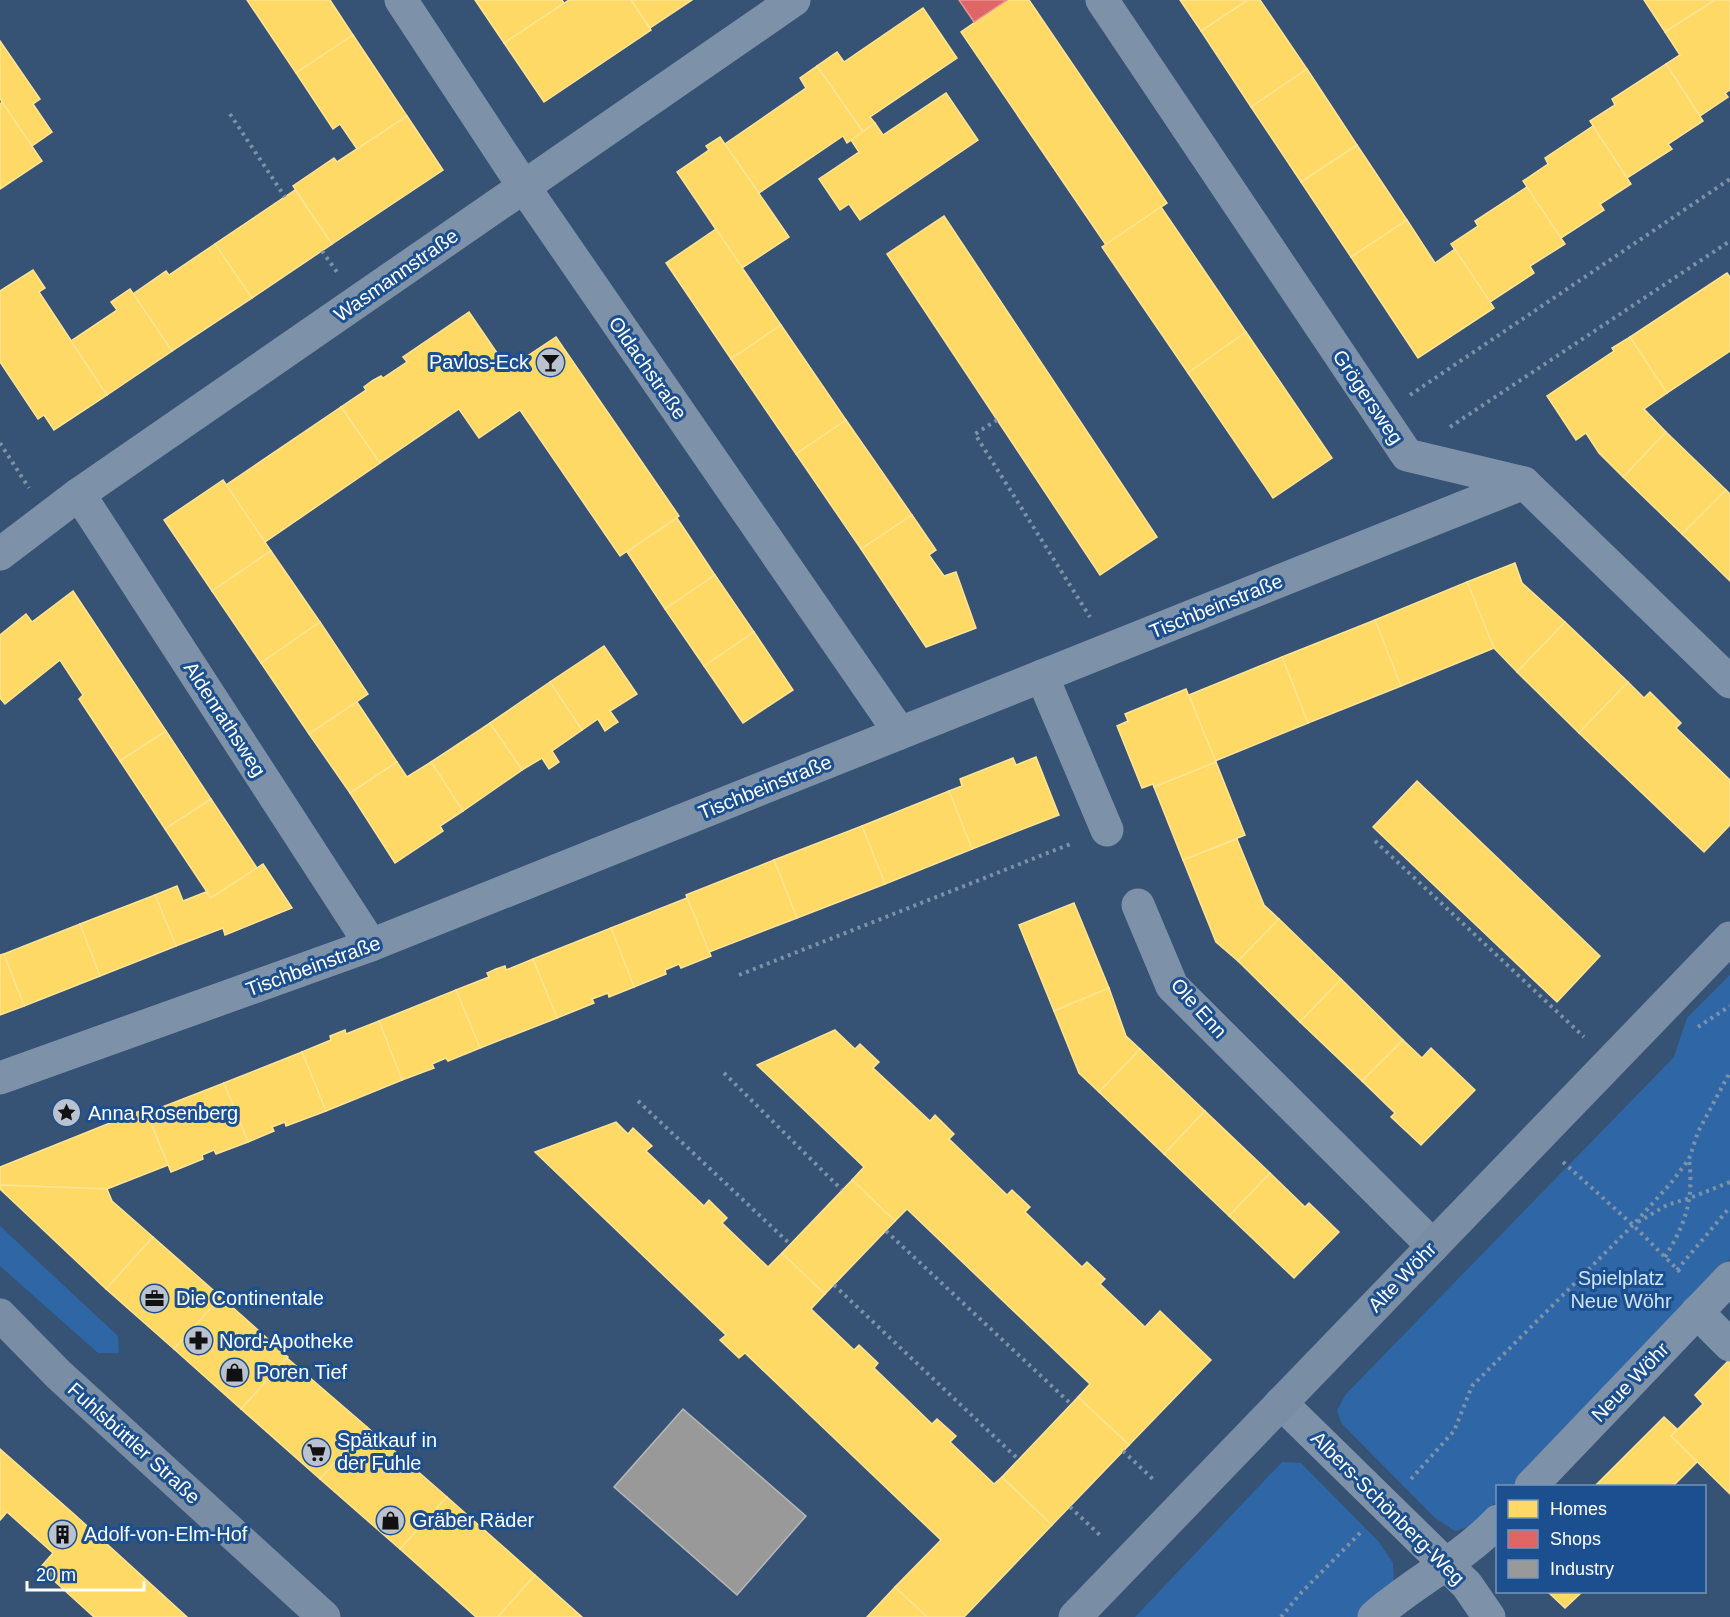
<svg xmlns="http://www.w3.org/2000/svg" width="1730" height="1617" viewBox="0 0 1730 1617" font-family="Helvetica,sans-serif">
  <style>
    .green { fill: #2f66a5 }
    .homes { fill: #ffd966; stroke: #ffe494; stroke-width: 1.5 }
    .shops { fill: #e06666; stroke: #e99494; stroke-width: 1.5 }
    .industry { fill: #999; stroke: #b8b8b8; stroke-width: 1.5 }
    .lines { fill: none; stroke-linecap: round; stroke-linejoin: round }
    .path { stroke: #7d92a8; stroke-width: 4; stroke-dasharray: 3 4.5; stroke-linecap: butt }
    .street { stroke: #7d92a8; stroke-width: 33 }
    .secondary { stroke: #798da4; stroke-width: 33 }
    .labels { text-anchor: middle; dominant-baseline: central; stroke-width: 6; stroke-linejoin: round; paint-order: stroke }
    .street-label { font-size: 20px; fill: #fff; stroke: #1b4f8f }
    .poi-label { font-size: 20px; fill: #fff; stroke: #1b4f8f; text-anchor: start }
    .park-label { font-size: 20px; fill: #cfe3fa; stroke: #1b4f8f }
  </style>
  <rect width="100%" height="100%" fill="#365274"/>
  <g class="green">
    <polygon points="1730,975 1730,1259 1512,1486 1498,1486 1497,1501 1474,1525 1455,1531 1435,1518 1341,1423 1337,1410 1346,1394 1674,1057 1687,1018"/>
    <polygon points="0,1226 118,1336 119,1353 98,1353 0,1266"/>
    <polygon points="1282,1462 1301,1463 1379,1542 1393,1563 1394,1585 1359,1617 1135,1617"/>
  </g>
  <g class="homes">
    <polygon points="247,0 330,0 353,35 296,73"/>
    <polygon points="475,0 562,0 564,3 504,43"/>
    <polygon points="569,0 631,0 651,30 544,102 504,43"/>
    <polygon points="631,0 692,0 650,28"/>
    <polygon points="1007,0 1029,0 1167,203 1106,245 961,32"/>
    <polygon points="1180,0 1248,0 1201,31"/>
    <polygon points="1248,0 1260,0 1307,69 1251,107 1201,31"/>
    <polygon points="1644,0 1715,0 1665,32"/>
    <polygon points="1715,0 1730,0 1730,90 1725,93 1728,97 1700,116 1666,64 1680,55 1665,32"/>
    <polygon points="923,8 957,58 870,117 875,123 863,132 817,66 837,52 844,62"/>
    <polygon points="353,35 407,116 357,149 340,124 333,129 296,73"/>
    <polygon points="0,41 40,99 33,104 52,132 32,146 0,99"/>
    <polygon points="1666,64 1703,121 1668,144 1672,149 1627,178 1590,121 1615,105 1612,99"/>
    <polygon points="817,66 863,132 847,143 843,136 759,193 725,144 806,88 800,78"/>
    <polygon points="1307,69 1357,145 1301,182 1251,107"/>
    <polygon points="946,93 978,140 860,220 849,204 840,210 819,179 859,152 851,140 875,123 883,135"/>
    <polygon points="2,102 42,161 0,189 0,104"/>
    <polygon points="407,116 443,170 332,244 293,186 334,158 337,162"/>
    <polygon points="1593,126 1631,184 1600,204 1604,210 1561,238 1523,181 1548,164 1545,158"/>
    <polygon points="720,137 789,237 742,268 677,172 709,150 706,146"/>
    <polygon points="1357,145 1407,220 1351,257 1301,182"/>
    <polygon points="1527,187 1565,244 1530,266 1534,273 1490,302 1451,244 1478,226 1475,221"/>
    <polygon points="295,190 332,244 252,298 215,244"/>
    <polygon points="1161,207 1246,332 1188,373 1102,247"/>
    <polygon points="944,216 1157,537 1100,575 887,254"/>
    <polygon points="1407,220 1435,263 1455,249 1494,308 1418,358 1351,257"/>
    <polygon points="716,229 781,325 731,359 666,263"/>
    <polygon points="215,244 252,298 172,351 133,294 166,271 169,275"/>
    <polygon points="33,270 45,288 39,292 107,395 54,430 44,415 38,419 0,362 0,291"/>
    <polygon points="1727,273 1730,277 1730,351 1667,393 1630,337"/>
    <polygon points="130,289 172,351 107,395 71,341 117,310 111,302"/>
    <polygon points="469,312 508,369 556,337 679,516 620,556 520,410 479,438 459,409 380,463 341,407 366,390 364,387 372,381 381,376 383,378 407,362 403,357"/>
    <polygon points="781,325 846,420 796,454 731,359"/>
    <polygon points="1246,332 1332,458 1273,498 1188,373"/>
    <polygon points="1630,337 1667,393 1644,409 1666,432 1623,477 1599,453 1586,433 1576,440 1547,396 1614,351 1612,348"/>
    <polygon points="341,407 380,463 265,542 226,485"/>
    <polygon points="846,420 912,515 861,549 796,454"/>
    <polygon points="1666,432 1726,490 1682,534 1623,477"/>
    <polygon points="223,480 271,551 212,591 164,520"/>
    <polygon points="1726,490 1730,494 1730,581 1682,534"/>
    <polygon points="912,515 936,550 929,555 944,576 956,572 976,628 926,647 861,549"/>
    <polygon points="677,518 715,575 665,609 627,552"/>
    <polygon points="271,551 320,622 261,663 212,591"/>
    <polygon points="1515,563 1522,583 1565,622 1517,672 1494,648 1467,582"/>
    <polygon points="715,575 754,632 704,666 665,609"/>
    <polygon points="1467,582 1494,648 1401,686 1375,620"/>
    <polygon points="73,591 166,731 120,761 79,699 83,695 60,660 5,704 0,698 0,635 26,614 32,622"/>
    <polygon points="1375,620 1401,686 1308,723 1282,657"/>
    <polygon points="320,622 368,694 309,734 261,663"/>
    <polygon points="1565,622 1628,682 1579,733 1517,672"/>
    <polygon points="754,632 793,690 743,723 704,666"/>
    <polygon points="604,646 637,694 610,711 618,722 612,726 605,731 598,719 582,730 550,682"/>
    <polygon points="1282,657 1308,723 1215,761 1189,695"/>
    <polygon points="550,682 582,730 552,751 559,762 549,769 542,758 522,770 490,723"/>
    <polygon points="1628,682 1644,698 1650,692 1681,723 1676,728 1730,780 1730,825 1704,852 1579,733"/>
    <polygon points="1186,689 1216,762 1154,787 1153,784 1142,788 1117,726 1128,721 1125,714"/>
    <polygon points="357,702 397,762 350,793 309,734"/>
    <polygon points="490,723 522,770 463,811 431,762"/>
    <polygon points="166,731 211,799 165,829 120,761"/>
    <polygon points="1036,757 1059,815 972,849 949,791 962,786 960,779 1013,758 1016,765"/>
    <polygon points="397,762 407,777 431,762 463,811 440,826 443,831 395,863 350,793"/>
    <polygon points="1216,762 1245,835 1183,860 1154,787"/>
    <polygon points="1417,781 1600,956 1557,1002 1373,827"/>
    <polygon points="949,791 972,849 885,884 862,826"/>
    <polygon points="211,799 257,868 211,898 165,829"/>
    <polygon points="862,826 885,884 797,918 774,860"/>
    <polygon points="1237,839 1264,905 1279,919 1238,961 1216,942 1183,860"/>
    <polygon points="774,860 797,918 709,952 686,895"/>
    <polygon points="263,864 292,908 225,935 223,928 176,946 155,895 177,886 183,901 206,892 211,898"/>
    <polygon points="155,895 176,946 100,976 80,924"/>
    <polygon points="687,898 711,956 681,968 679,964 665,970 666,974 634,987 611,928"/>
    <polygon points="1074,903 1109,988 1054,1011 1019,925"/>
    <polygon points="1279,919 1341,979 1300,1022 1238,961"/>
    <polygon points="80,924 100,976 24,1006 4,954"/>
    <polygon points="611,928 634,987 609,997 608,993 592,999 594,1003 557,1018 533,959"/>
    <polygon points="4,954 24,1006 0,1015 0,955"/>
    <polygon points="533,959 557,1018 480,1048 456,990 489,977 487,973 496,969 505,966 506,970"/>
    <polygon points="1341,979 1403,1040 1362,1081 1300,1022"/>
    <polygon points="1109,988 1126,1036 1140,1049 1099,1092 1079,1073 1054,1011"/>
    <polygon points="456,990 480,1048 448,1061 446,1058 432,1064 434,1068 402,1080 379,1021"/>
    <polygon points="379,1021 402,1080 326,1111 302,1052 331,1040 330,1036 345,1030 346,1034"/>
    <polygon points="835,1030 855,1049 860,1044 879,1062 873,1068 930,1121 935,1115 954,1134 949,1139 1007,1195 1012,1190 1030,1207 1025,1212 1082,1267 1087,1262 1105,1279 1100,1284 1145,1327 1160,1311 1211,1360 1129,1445 1078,1397 1090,1384 907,1209 895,1221 852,1180 864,1167 757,1065"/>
    <polygon points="1403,1040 1422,1058 1431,1048 1475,1090 1421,1145 1391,1117 1395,1113 1362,1081"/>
    <polygon points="1140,1049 1205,1111 1164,1154 1099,1092"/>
    <polygon points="302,1052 326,1111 286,1126 285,1122 272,1127 274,1131 248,1142 224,1083"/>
    <polygon points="224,1083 248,1142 216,1154 214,1150 202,1155 203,1159 171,1172 147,1113"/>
    <polygon points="145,1109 168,1165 107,1189 0,1185 0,1167"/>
    <polygon points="1205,1111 1270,1173 1229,1216 1164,1154"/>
    <polygon points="616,1122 628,1134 633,1128 652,1146 646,1151 704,1206 709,1200 727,1218 722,1223 768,1267 782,1253 825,1294 811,1309 854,1350 859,1345 878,1363 874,1368 932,1424 937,1419 956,1436 950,1442 994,1484 1002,1477 1052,1525 964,1617 927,1617 895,1587 941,1540 745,1353 739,1358 720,1340 726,1335 535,1152"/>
    <polygon points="1270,1173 1305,1207 1309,1203 1339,1232 1294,1278 1229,1216"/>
    <polygon points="852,1180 895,1221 825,1294 782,1253"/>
    <polygon points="0,1185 107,1189 112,1201 153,1237 106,1289 0,1189"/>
    <polygon points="153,1237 221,1297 174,1349 106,1289"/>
    <polygon points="221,1297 288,1357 241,1409 174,1349"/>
    <polygon points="287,1358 367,1427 320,1479 241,1409"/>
    <polygon points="1730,1359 1730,1494 1671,1436 1703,1404 1695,1395"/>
    <polygon points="1078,1397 1129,1445 1052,1525 1002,1477"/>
    <polygon points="1664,1417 1677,1429 1671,1436 1697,1462 1673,1486 1595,1486"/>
    <polygon points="367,1427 447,1497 400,1549 320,1479"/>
    <polygon points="0,1449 75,1515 187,1617 94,1617 40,1568 53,1553 7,1512 0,1520"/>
    <polygon points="447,1497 535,1575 498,1617 476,1617 400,1549"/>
    <polygon points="535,1575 582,1617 498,1617"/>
    <polygon points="895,1587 927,1617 867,1617"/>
    <polygon points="1548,1592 1582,1592 1565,1608"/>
  </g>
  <polygon class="shops" points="959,0 1007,0 974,22"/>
  <polygon class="industry" points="683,1409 806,1516 737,1595 614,1487"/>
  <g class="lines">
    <g class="path">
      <polyline points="230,114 285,197"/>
      <polyline points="322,251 337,272"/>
      <polyline points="1410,395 1730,179"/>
      <polyline points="997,420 975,434 1090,617"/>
      <polyline points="1450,427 1730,241"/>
      <polyline points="0,443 29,488"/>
      <polyline points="1375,841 1584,1037"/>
      <polyline points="739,975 1073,843"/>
      <polyline points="1698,1027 1730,1006"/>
      <polyline points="724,1073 842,1190"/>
      <polyline points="638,1101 790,1244"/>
      <polyline points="1563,1162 1633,1225 1682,1274"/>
      <polyline points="1638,1222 1667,1205 1690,1198 1730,1182"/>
      <polyline points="886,1231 1071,1404"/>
      <path d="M1665,1257c21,-34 29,-58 24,-98"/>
      <polyline points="1677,1270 1730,1207"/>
      <polyline points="834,1285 1018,1459"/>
      <polyline points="1123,1451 1155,1481"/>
      <polyline points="1411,1479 1454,1431 1472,1386 1633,1225 1671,1183 1689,1159 1698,1132 1730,1072"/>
      <polyline points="1070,1507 1102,1537"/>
      <polyline points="1281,1617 1300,1594 1361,1532"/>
    </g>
    <g class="street">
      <polyline points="401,0 524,187 900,733"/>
      <polyline points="1102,0 1407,455 1524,483 1730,682"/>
      <polyline points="79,494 371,945"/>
      <polyline points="0,554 79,494 794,0"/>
      <polyline points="1042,676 1107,830"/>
      <polyline points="1138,905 1172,986 1433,1246"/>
      <polyline points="0,1078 371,945 1524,483"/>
      <polyline points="1697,1312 1730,1345"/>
      <polyline points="1281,1403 1467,1585 1489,1617"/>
      <polyline points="1531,1486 1730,1278"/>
      <path d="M1374,1617c39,-35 87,-57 124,-96"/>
    </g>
    <g class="secondary">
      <polyline points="0,1315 59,1375 324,1617"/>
      <polyline points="1075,1617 1730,938"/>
    </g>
  </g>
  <defs>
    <symbol id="bar-disc" viewBox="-11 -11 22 22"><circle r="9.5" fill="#b9c2ce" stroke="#1b4f8f"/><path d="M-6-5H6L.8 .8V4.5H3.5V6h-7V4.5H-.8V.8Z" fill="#111"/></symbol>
    <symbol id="sight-disc" viewBox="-11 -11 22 22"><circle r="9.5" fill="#b9c2ce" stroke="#1b4f8f"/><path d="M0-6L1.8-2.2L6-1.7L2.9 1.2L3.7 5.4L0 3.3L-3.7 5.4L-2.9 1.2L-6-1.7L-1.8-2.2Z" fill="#111"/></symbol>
    <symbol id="office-disc" viewBox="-11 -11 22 22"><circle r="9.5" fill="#b9c2ce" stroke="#1b4f8f"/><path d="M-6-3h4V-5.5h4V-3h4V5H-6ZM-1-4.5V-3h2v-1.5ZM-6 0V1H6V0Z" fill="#111"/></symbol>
    <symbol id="pharmacy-disc" viewBox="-11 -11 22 22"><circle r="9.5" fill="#b9c2ce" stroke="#1b4f8f"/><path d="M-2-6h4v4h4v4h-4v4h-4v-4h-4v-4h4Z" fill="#111"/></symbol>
    <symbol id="shop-disc" viewBox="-11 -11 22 22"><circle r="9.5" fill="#b9c2ce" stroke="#1b4f8f"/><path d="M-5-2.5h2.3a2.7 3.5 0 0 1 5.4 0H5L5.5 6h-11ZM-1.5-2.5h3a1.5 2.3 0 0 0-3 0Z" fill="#111"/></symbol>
    <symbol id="supermarket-disc" viewBox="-11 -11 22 22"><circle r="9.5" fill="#b9c2ce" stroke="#1b4f8f"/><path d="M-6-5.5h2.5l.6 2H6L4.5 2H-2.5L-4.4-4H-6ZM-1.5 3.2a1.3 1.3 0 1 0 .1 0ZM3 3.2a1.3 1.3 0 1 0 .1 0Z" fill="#111"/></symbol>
    <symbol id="building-disc" viewBox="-11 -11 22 22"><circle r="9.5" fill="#b9c2ce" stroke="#1b4f8f"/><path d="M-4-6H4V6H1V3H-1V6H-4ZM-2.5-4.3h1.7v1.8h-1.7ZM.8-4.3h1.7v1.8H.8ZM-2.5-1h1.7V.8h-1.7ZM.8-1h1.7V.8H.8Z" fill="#111"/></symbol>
  </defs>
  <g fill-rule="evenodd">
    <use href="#bar-disc" x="534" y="346" width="33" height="33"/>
    <use href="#sight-disc" x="50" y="1096" width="33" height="33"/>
    <use href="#office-disc" x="138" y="1282" width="33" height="33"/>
    <use href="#pharmacy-disc" x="182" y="1324" width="33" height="33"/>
    <use href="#shop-disc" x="218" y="1356" width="33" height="33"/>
    <use href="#supermarket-disc" x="300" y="1436" width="33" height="33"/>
    <use href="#shop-disc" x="374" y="1504" width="33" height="33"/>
    <use href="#building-disc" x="46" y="1518" width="33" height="33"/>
  </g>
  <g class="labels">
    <g class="street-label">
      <text transform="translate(396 275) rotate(-35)">Wasmannstraße</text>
      <text transform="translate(648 368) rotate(55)">Oldachstraße</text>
      <text transform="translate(1368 397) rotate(56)">Grögersweg</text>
      <text transform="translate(1216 606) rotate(-22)">Tischbeinstraße</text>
      <text transform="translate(225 719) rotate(57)">Aldenrathsweg</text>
      <text transform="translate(765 787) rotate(-22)">Tischbeinstraße</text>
      <text transform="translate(313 966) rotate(-20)">Tischbeinstraße</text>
      <text transform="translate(1199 1008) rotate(48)">Ole Enn</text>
      <text transform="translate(1402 1277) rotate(-46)">Alte Wöhr</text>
      <text transform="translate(1630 1382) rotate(-46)">Neue Wöhr</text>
      <text transform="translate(134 1443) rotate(42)">Fuhlsbüttler Straße</text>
      <text transform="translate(1388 1508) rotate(45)">Albers-Schönberg-Weg</text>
    </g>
    <g class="poi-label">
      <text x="529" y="362" text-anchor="end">Pavlos-Eck</text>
      <text x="88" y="1113">Anna Rosenberg</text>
      <text x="176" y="1298">Die Continentale</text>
      <text x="219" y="1341">Nord-Apotheke</text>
      <text x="256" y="1372">Poren Tief</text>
      <text x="337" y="1440">Spätkauf in<tspan x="337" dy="23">der Fuhle</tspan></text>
      <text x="412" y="1520">Gräber Räder</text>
      <text x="84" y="1534">Adolf-von-Elm-Hof</text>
    </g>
    <g class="park-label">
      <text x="1621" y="1278">Spielplatz<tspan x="1621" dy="23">Neue Wöhr</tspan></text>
    </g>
  </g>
  <rect x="1496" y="1485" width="210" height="108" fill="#1b4f8f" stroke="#7695bc" stroke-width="1.5"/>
  <rect x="1508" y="1500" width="30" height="18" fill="#ffd966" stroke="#7695bc" stroke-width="1.5"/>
  <text x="1550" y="1515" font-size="18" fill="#ffffff">Homes</text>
  <rect x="1508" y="1530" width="30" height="18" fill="#e06666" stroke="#7695bc" stroke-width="1.5"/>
  <text x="1550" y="1545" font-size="18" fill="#ffffff">Shops</text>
  <rect x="1508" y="1560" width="30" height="18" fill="#999999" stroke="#7695bc" stroke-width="1.5"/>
  <text x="1550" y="1575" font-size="18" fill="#ffffff">Industry</text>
  <path d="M27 1581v9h117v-9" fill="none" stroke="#ffffff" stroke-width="3"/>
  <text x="36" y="1581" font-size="18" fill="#ffffff" stroke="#1b4f8f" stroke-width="4.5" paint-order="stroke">20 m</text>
</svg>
